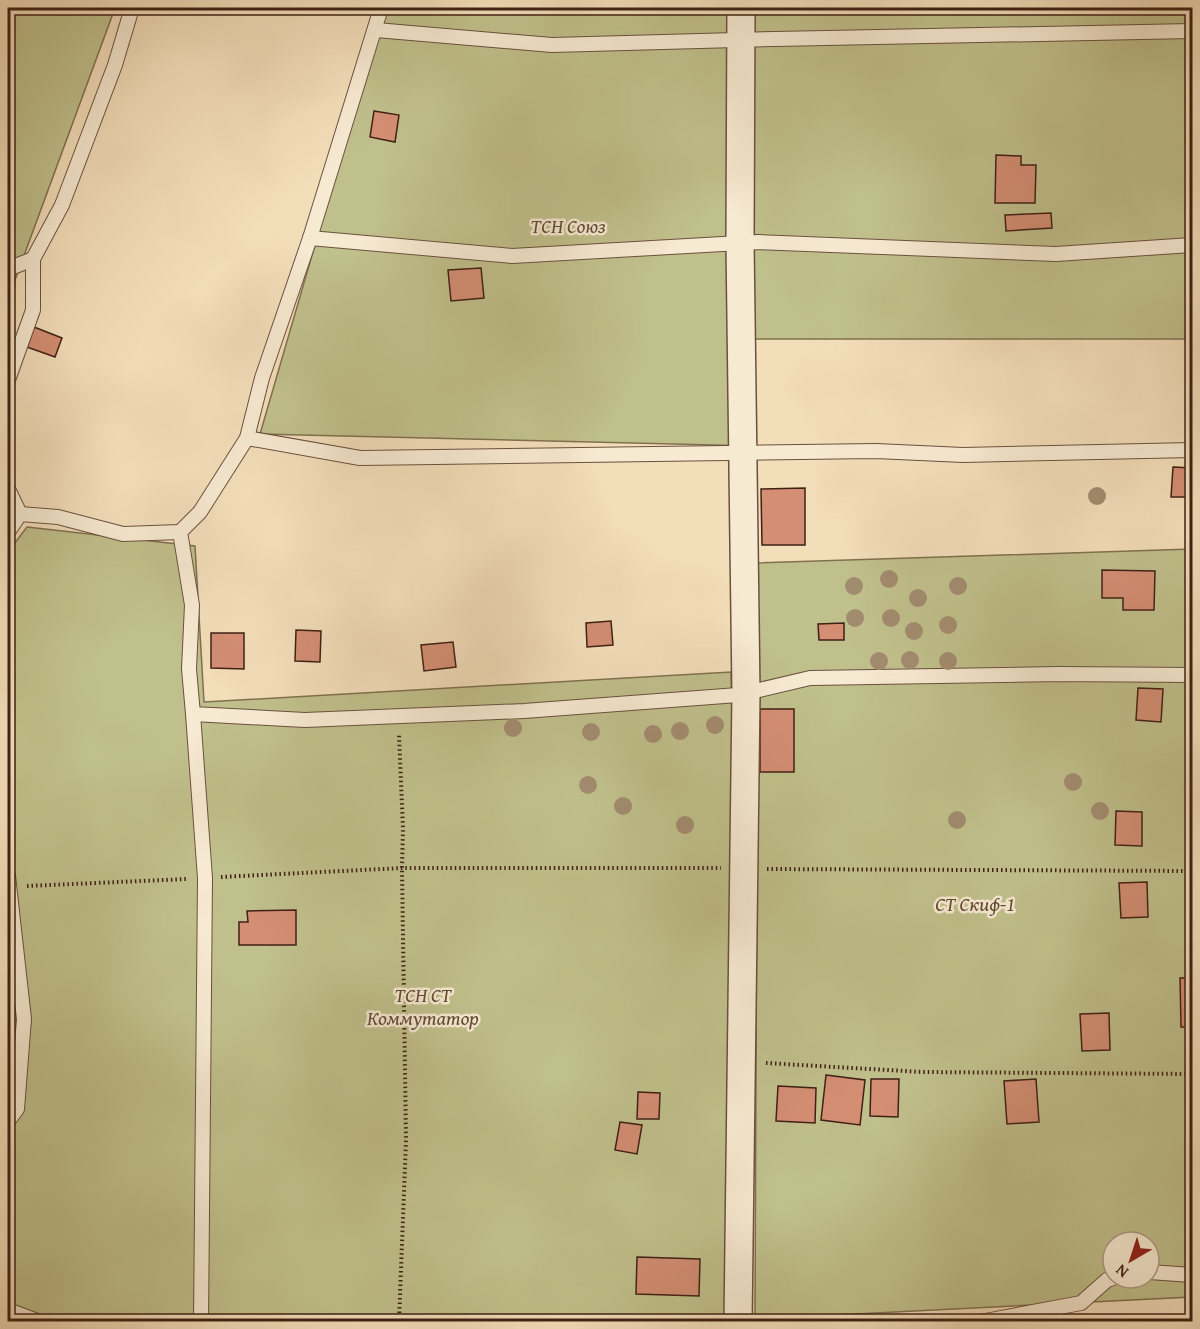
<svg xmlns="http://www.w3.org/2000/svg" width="1200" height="1329" viewBox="0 0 1200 1329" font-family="'Gentium Book Plus',serif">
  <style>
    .green { fill: #c0c08c; stroke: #807050; stroke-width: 1.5; fill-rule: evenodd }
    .building { fill: #d48e74; stroke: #3f2014; stroke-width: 1.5 }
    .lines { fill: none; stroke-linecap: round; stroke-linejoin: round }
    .lane-casing { stroke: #6c503e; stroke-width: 16 }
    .street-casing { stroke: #6c503e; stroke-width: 30 }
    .path { stroke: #3f2014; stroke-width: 4; stroke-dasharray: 1.5 3; stroke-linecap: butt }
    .lane { stroke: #f7ead2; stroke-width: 14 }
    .street { stroke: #f7ead2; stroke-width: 27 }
    .tree { fill: #a28c6f }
    .labels { text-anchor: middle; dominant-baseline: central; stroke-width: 5; stroke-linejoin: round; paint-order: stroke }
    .park-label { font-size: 20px; font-style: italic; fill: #5f4832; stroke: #f7ead2 }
  </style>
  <rect width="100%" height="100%" fill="#f3deba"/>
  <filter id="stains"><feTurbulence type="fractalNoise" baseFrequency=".00333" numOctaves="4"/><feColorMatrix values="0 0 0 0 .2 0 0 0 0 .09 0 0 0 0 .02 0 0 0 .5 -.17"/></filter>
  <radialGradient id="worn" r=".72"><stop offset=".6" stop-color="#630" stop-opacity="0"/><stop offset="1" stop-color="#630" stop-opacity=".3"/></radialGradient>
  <g class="green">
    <polygon points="8,8 115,8 15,280 8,400"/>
    <polygon points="384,8 1192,8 1192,339 753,339 755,446 260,434"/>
    <polygon points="27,527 195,546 204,702 731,672 746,1321 8,1322 8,840 14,544"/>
    <path d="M1192,549v748l-437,22 3,-756zM1113,1242h36v36h-36z"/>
  </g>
  <g class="building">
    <polygon points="374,111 399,115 395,142 370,137"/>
    <polygon points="996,155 1021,156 1021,165 1036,165 1035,203 995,203"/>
    <polygon points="1051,213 1052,228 1006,231 1005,215"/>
    <polygon points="481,268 484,298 451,301 448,270"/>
    <polygon points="34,327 62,338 55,357 27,347"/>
    <polygon points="1173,467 1192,468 1192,497 1171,497"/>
    <polygon points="805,488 805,545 762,545 761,489"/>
    <polygon points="1102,570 1155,571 1154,610 1123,610 1123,598 1102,598"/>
    <polygon points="611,621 613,645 587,647 586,623"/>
    <polygon points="844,623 844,640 819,640 818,624"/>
    <polygon points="296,630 321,631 320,662 295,661"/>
    <polygon points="211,633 244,633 244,669 211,668"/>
    <polygon points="453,642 456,667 424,671 421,645"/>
    <polygon points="1138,688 1163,689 1161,722 1136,720"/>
    <rect x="760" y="709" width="34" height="63"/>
    <polygon points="1116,811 1142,812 1142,846 1115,845"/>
    <polygon points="1147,882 1148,917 1121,918 1119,883"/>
    <polygon points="296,910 296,945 239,945 239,922 248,922 247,911"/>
    <polygon points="1180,978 1192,978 1192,1027 1181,1027"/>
    <polygon points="1109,1013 1110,1050 1082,1051 1080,1014"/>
    <polygon points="826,1075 865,1080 860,1125 821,1120"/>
    <polygon points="871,1079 899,1079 898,1117 870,1116"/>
    <polygon points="1036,1079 1039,1122 1007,1124 1004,1081"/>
    <polygon points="778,1086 816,1088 815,1123 776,1121"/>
    <polygon points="638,1092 660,1093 659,1119 637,1119"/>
    <polygon points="620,1122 642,1125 637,1154 615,1150"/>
    <polygon points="637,1257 700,1259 699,1296 636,1294"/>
  </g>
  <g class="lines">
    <defs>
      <g id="lane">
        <polyline points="376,30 552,45 775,39 1192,31"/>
        <polyline points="310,238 512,256 758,242 1056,254 1192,245"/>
        <polyline points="8,269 33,259"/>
        <polyline points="8,380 33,310 33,259 62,205 115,65 132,8"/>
        <polyline points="247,438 360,458 876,451 963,455 1192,450"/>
        <polyline points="8,489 20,514"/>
        <polyline points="8,532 20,514 58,517 123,534 180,532 200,512 247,438 262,378 310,238 381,8"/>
        <polyline points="180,532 192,605 189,669 193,714 305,720 524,711 738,695 810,678 1058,674 1192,675"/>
        <polyline points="193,714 205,878 201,1322"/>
        <polyline points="8,876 24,1019 17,1109 8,1121"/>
        <polyline points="1149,1272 1192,1275"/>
        <polyline points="8,1310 40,1322"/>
        <polyline points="980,1322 1081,1303 1107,1280 1113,1278"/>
      </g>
      <polyline id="street" points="738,1322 746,693 740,243 741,8"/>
    </defs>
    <use href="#lane" class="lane-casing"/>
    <use href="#street" class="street-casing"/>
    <g class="path">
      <polyline points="767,869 1192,871"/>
      <polyline points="221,877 402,868 721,868"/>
      <polyline points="27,886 187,879"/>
      <polyline points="766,1063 922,1072 1192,1074"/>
      <polyline points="399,1322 406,1140 402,868 403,829 399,735"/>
    </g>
    <use href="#lane" class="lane"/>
    <use href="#street" class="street"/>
  </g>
  <g class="tree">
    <circle cx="1097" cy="496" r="9"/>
    <circle cx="889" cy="579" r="9"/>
    <circle cx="854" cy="586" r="9"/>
    <circle cx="958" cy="586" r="9"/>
    <circle cx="918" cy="598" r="9"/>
    <circle cx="855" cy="618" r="9"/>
    <circle cx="891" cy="618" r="9"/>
    <circle cx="948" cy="625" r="9"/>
    <circle cx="914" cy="631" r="9"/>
    <circle cx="910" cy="660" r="9"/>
    <circle cx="879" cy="661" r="9"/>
    <circle cx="948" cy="661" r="9"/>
    <circle cx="715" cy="725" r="9"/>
    <circle cx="513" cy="728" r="9"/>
    <circle cx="680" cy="731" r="9"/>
    <circle cx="591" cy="732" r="9"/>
    <circle cx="653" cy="734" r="9"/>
    <circle cx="1073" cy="782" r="9"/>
    <circle cx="588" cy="785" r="9"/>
    <circle cx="623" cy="806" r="9"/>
    <circle cx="1100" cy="811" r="9"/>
    <circle cx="957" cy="820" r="9"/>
    <circle cx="685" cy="825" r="9"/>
  </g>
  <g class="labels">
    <g class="park-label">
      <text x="568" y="225">ТСН Союз</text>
      <text x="975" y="903">СТ Скиф-1</text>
      <text x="423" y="994">ТСН СТ<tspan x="423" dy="23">Коммутатор</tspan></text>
    </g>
  </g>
  <rect width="1200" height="1329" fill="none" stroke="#f3deba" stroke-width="30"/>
  <rect x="9" y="9" width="1182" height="1311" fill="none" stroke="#3f2014" stroke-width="3"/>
  <rect x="15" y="15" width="1170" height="1299" fill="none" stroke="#3f2014" stroke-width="1.5"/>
  <g transform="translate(1131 1260) rotate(219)"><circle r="28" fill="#f7ead2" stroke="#ad9986" stroke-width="1.5"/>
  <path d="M0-4.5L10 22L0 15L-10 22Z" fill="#8f2418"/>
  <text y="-9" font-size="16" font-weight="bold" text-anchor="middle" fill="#3f2014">N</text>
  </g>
  <rect width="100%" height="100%" filter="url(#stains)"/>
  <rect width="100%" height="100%" fill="url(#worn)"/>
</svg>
